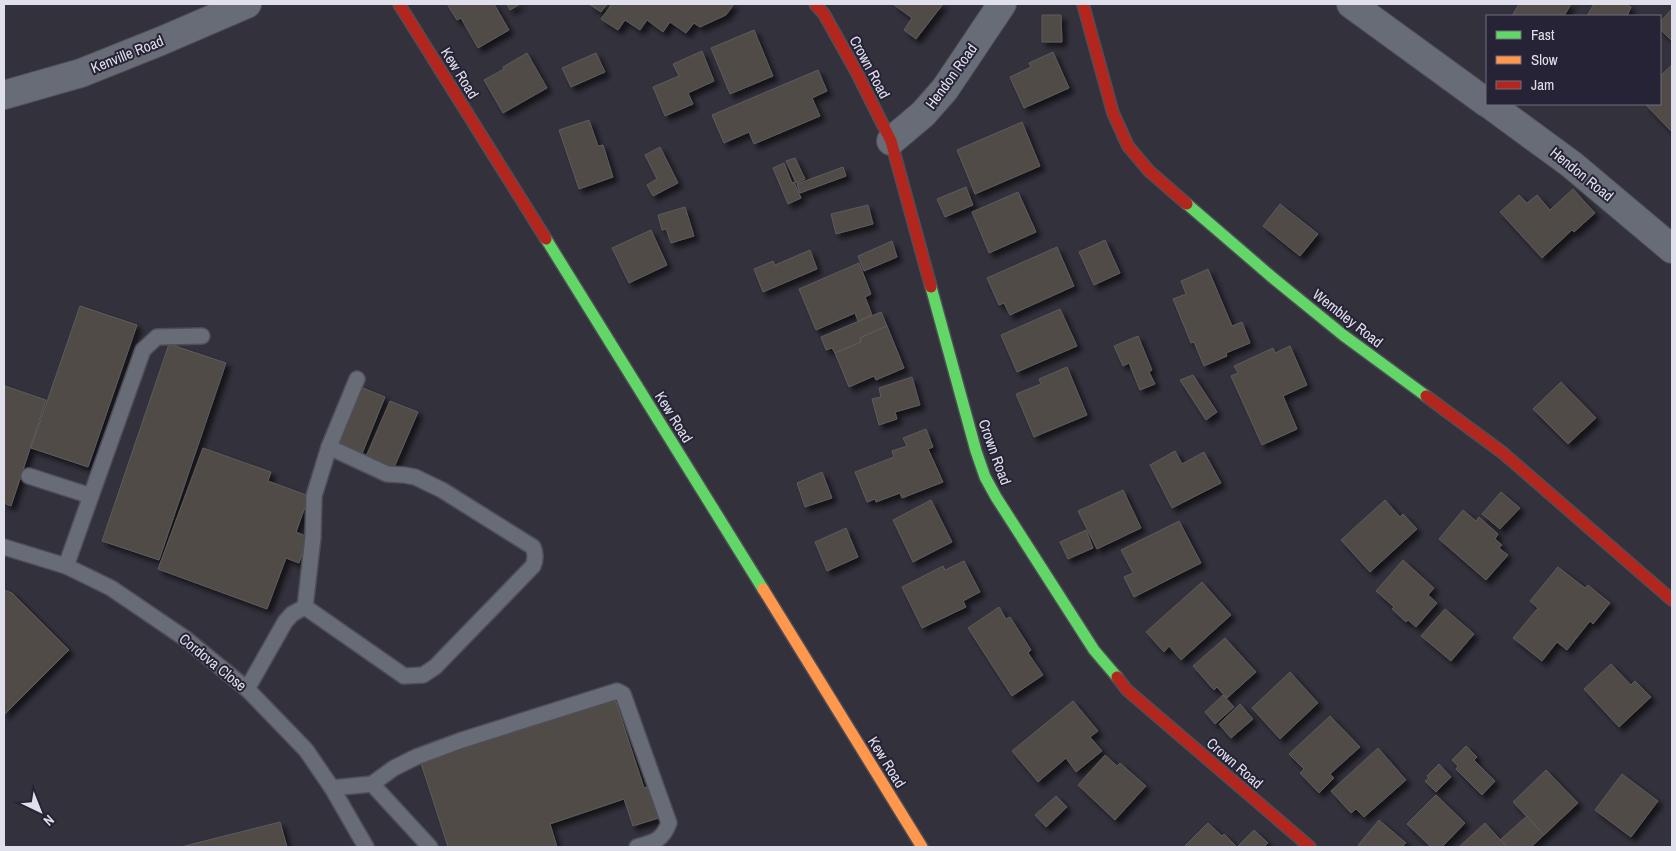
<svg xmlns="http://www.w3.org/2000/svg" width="1676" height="851" viewBox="0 0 1676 851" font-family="'Archivo Narrow',sans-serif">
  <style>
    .building { fill: #514b46; stroke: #5e5b5c; filter: url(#shadow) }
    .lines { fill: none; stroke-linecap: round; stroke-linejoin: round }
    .lane-casing { stroke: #4f4e57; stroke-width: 18 }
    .street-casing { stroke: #4f4e57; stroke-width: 30 }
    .fast-casing { stroke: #4f4e57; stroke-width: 14 }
    .slow-casing { stroke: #4f4e57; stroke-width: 14 }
    .jam-casing { stroke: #4f4e57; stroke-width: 14 }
    .lane { stroke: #676c76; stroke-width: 15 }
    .street { stroke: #676c76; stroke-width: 28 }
    .fast { stroke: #63d668; stroke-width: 11 }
    .slow { stroke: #ff974d; stroke-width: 11 }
    .jam { stroke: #b3261e; stroke-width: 11 }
    .labels { text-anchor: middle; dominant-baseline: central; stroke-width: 4; stroke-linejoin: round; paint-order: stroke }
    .street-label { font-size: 15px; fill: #e0dfec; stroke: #252335 }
  </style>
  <defs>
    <filter id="shadow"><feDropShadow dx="4.5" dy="4.5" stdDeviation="2.5" flood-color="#0009"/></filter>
  </defs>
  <rect width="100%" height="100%" fill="#32313c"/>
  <g class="building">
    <polygon points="447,4 494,4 509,30 478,48 461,18 457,20"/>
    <polygon points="507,4 520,4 510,10"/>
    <polygon points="589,4 607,4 601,12"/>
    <polygon points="612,4 734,4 726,15 700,27 694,23 686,33 670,22 663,32 647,20 640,30 625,20 618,30 601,19"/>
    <polygon points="893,4 943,4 916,39 904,30 912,18"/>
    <polygon points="1519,4 1571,4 1564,16 1512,16"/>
    <polygon points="1594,4 1624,4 1631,7 1627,16 1587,16"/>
    <polygon points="1672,9 1672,41 1660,29 1660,22"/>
    <polygon points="1042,15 1061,15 1062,42 1042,42"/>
    <polygon points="754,30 773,76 730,94 711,48"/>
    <polygon points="702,51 714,81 688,93 693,104 665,116 653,87 679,76 673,64"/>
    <polygon points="1053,52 1069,88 1024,108 1010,77 1031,67 1029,63"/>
    <polygon points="527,53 547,88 503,113 484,80 504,69 503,67"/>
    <polygon points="596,53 605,72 571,87 562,68"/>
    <polygon points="1672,65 1672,132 1645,104 1660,104 1660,76"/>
    <polygon points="818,70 827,91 812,98 820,116 754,144 749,132 724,143 712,115"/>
    <polygon points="589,120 598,146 603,145 613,177 579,189 559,130"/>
    <polygon points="1022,122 1040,166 975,194 957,150"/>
    <polygon points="660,147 678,183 653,196 647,185 657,179 645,155"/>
    <polygon points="795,158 805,179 796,183 786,161"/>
    <polygon points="784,163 792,183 794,182 801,198 788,204 773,168"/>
    <polygon points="843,167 846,176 800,193 797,184"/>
    <polygon points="966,187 973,205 945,217 937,199"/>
    <polygon points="1573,189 1595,213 1574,232 1572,230 1542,258 1500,212 1519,195 1527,203 1537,195 1550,210"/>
    <polygon points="1018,192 1036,232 989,253 972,212"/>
    <polygon points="1280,204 1318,234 1300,256 1263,226"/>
    <polygon points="868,205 873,224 836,234 831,214"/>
    <polygon points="685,207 694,236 671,243 666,229 662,230 658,215"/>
    <polygon points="651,230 667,265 629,283 612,248"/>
    <polygon points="1105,240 1120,273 1094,285 1079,252"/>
    <polygon points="892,241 897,257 864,271 858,256"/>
    <polygon points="1057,247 1074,286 1010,315 1004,303 999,305 987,278"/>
    <polygon points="810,250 817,269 763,292 754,269 773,261 775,265"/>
    <polygon points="859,263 871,294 865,297 872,315 858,321 855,313 816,330 799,289"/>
    <polygon points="1208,269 1232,326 1242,322 1250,343 1226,353 1227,356 1204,366 1194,342 1191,343 1173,299 1186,294 1181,281"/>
    <polygon points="80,306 137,325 88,467 31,448"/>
    <polygon points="1060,309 1077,346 1017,372 1001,335"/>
    <polygon points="881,312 887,326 860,338 861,342 835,353 832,348 826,350 821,337"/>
    <polygon points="887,326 904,368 876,380 874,376 849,387 835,353 861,342 860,338"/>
    <polygon points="1138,336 1152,370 1149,372 1155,384 1140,390 1129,363 1123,366 1114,346"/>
    <polygon points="169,344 226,363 159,560 102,541"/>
    <polygon points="1290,346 1307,385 1283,396 1297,429 1262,445 1231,376 1238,373 1234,366 1273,348 1275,353"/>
    <polygon points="1067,367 1087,415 1034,437 1016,394 1041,384 1039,379"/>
    <polygon points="1193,375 1217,412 1206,420 1180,380"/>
    <polygon points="912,377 920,405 895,412 897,419 879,425 872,399 881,397 879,388"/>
    <polygon points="1561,382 1596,418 1568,444 1533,409"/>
    <polygon points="5,386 46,400 11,506 4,503 4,391"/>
    <polygon points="358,386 385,397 361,456 334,445"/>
    <polygon points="390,401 418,412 393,470 365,459"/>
    <polygon points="926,429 933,447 928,449 943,482 902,498 900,493 876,502 875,499 867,502 855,472 894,457 892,451 907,446 903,438"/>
    <polygon points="203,448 271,472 268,481 309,496 296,532 308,537 299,563 286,558 267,609 158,569"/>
    <polygon points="1175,451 1182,464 1204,452 1221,483 1172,508 1150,465"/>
    <polygon points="822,472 832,498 805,507 797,483"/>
    <polygon points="1123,490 1141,528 1097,549 1078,511"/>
    <polygon points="1501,492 1520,508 1500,529 1482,514"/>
    <polygon points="931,500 952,542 913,562 893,520"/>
    <polygon points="1385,500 1400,517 1403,514 1417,529 1370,572 1341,540"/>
    <polygon points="1463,510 1476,521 1479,517 1498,534 1495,539 1502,545 1499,548 1508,555 1486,580 1439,539"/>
    <polygon points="1179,521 1201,563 1134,597 1124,577 1133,573 1121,550"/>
    <polygon points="846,528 858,557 827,571 815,542"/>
    <polygon points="1086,530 1093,548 1068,559 1060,542"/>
    <polygon points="1403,560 1434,588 1428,595 1437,603 1416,627 1408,620 1406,622 1392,609 1394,607 1376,591"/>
    <polygon points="964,561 980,592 963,601 966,607 922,628 902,587 943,566 945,570"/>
    <polygon points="1558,567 1585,588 1588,585 1610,603 1593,624 1590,621 1567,650 1557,642 1542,661 1513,638 1538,608 1530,601"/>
    <polygon points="1202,582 1231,615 1181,660 1169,646 1164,652 1146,632"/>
    <polygon points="4,590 12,593 69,650 4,715"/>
    <polygon points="999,607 1006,619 1010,617 1031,650 1028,653 1043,675 1012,696 968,628"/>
    <polygon points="1445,609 1474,634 1451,661 1421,636"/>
    <polygon points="1225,638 1256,672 1227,698 1217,687 1214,690 1193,666"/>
    <polygon points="1611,664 1631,685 1635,681 1651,697 1619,727 1584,689"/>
    <polygon points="1290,672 1318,703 1280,739 1252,708"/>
    <polygon points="613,693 644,788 652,785 662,817 633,826 624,799 550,824 557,847 448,847 419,757"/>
    <polygon points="1223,695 1234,707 1215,724 1205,712"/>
    <polygon points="1073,701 1098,731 1090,737 1102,751 1076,772 1066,758 1038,782 1012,751"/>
    <polygon points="1240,704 1253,719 1231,738 1219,724"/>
    <polygon points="1330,716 1360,747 1330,774 1334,778 1319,793 1300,773 1304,769 1289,754"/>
    <polygon points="1466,746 1477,757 1474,760 1495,781 1482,795 1456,769 1458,766 1452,760"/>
    <polygon points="1378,748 1406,780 1364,817 1356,809 1351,813 1331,791"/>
    <polygon points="1105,755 1117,766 1120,763 1146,786 1115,820 1078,785"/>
    <polygon points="1439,764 1451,777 1436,792 1425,781 1429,778 1427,776"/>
    <polygon points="1546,770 1578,803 1544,835 1513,802"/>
    <polygon points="1622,774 1658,801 1631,837 1595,810"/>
    <polygon points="1436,795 1465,823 1442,847 1431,847 1407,824"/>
    <polygon points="1056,796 1067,807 1046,827 1035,815"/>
    <polygon points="1527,816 1544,835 1531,847 1507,847 1500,840"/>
    <polygon points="1379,820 1406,843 1402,847 1360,847 1358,845"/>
    <polygon points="280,822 287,847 181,847"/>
    <polygon points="1208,823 1222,836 1224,834 1237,847 1184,847"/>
    <polygon points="1485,823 1507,847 1459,847"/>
    <polygon points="1254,830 1268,843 1264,847 1237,847"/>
  </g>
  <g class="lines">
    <defs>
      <g id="lane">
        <polyline points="29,476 91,496"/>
        <polyline points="4,547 66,566 111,588 186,639 247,689 306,750 332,788 366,847"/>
        <polyline points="66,566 143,350 157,337 202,336"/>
        <polyline points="305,607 313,537 314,496 329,447"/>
        <path d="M247,689l38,-67 7,-8 13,-7 99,69 19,-1 12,-8 98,-101c3,-7 3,-12 0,-19l-91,-57 -27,-13 -11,-2 -17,-1 -58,-27 28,-68"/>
        <polyline points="372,784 430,847"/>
        <path d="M332,788l40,-4 22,-16 22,-11 46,-17 155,-49 6,3 46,129c-7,18 -15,19 -32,24"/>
      </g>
      <g id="street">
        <polyline points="1351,4 1487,103"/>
        <polyline points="4,95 81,73 161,41 247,4"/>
        <polyline points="1489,104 1571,164 1672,249"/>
        <polyline points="891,141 923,114 945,89 1002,4"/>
      </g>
      <g id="fast">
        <polyline points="1187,204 1273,278 1343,335 1426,396"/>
        <polyline points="546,239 763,589"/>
        <polyline points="931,287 976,451 985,477 996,497 1094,650 1117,677"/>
      </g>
      <polyline id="slow" points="763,589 922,847"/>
      <g id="jam">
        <polyline points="399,4 546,239"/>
        <polyline points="815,4 824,14 857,73 891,141 931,287"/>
        <polyline points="1083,4 1113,113 1128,146 1149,171 1187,204"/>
        <polyline points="1426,396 1503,453 1672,600"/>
        <polyline points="1117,677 1127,690 1310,847"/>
      </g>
    </defs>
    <use href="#lane" class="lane-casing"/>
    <use href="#street" class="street-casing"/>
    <use href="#fast" class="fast-casing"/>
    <use href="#slow" class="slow-casing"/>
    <use href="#jam" class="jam-casing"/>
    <use href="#lane" class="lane"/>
    <use href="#street" class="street"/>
    <use href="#fast" class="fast"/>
    <use href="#slow" class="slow"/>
    <use href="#jam" class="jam"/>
  </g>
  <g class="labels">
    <g class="street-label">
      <text transform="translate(127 54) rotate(-22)">Kenville Road</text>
      <text transform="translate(870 67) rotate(62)">Crown Road</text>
      <text transform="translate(460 73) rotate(58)">Kew Road</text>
      <text transform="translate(951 76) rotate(-54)">Hendon Road</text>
      <text transform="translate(1582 174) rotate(39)">Hendon Road</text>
      <text transform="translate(1348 318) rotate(38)">Wembley Road</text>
      <text transform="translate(674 417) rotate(58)">Kew Road</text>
      <text transform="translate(995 452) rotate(70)">Crown Road</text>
      <text transform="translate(213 662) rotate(39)">Cordova Close</text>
      <text transform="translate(887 762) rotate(58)">Kew Road</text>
      <text transform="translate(1235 763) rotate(41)">Crown Road</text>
    </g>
  </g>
  <rect width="1676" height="851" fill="none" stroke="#e0dfec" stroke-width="10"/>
  <rect x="1486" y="15" width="175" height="90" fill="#252335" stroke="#706e7e"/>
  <rect x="1496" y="31" width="25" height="8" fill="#63d668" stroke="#706e7e"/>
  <text x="1531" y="40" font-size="15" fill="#e0dfec">Fast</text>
  <rect x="1496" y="56" width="25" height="8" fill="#ff974d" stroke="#706e7e"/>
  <text x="1531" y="65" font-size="15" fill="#e0dfec">Slow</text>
  <rect x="1496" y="81" width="25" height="8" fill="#b3261e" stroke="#706e7e"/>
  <text x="1531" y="90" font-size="15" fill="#e0dfec">Jam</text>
  <g transform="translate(40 811) rotate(137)" stroke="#252335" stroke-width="4" paint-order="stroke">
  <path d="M0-4L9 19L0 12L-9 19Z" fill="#e0dfec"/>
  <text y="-8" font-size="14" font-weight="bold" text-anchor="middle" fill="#e0dfec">N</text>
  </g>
</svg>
